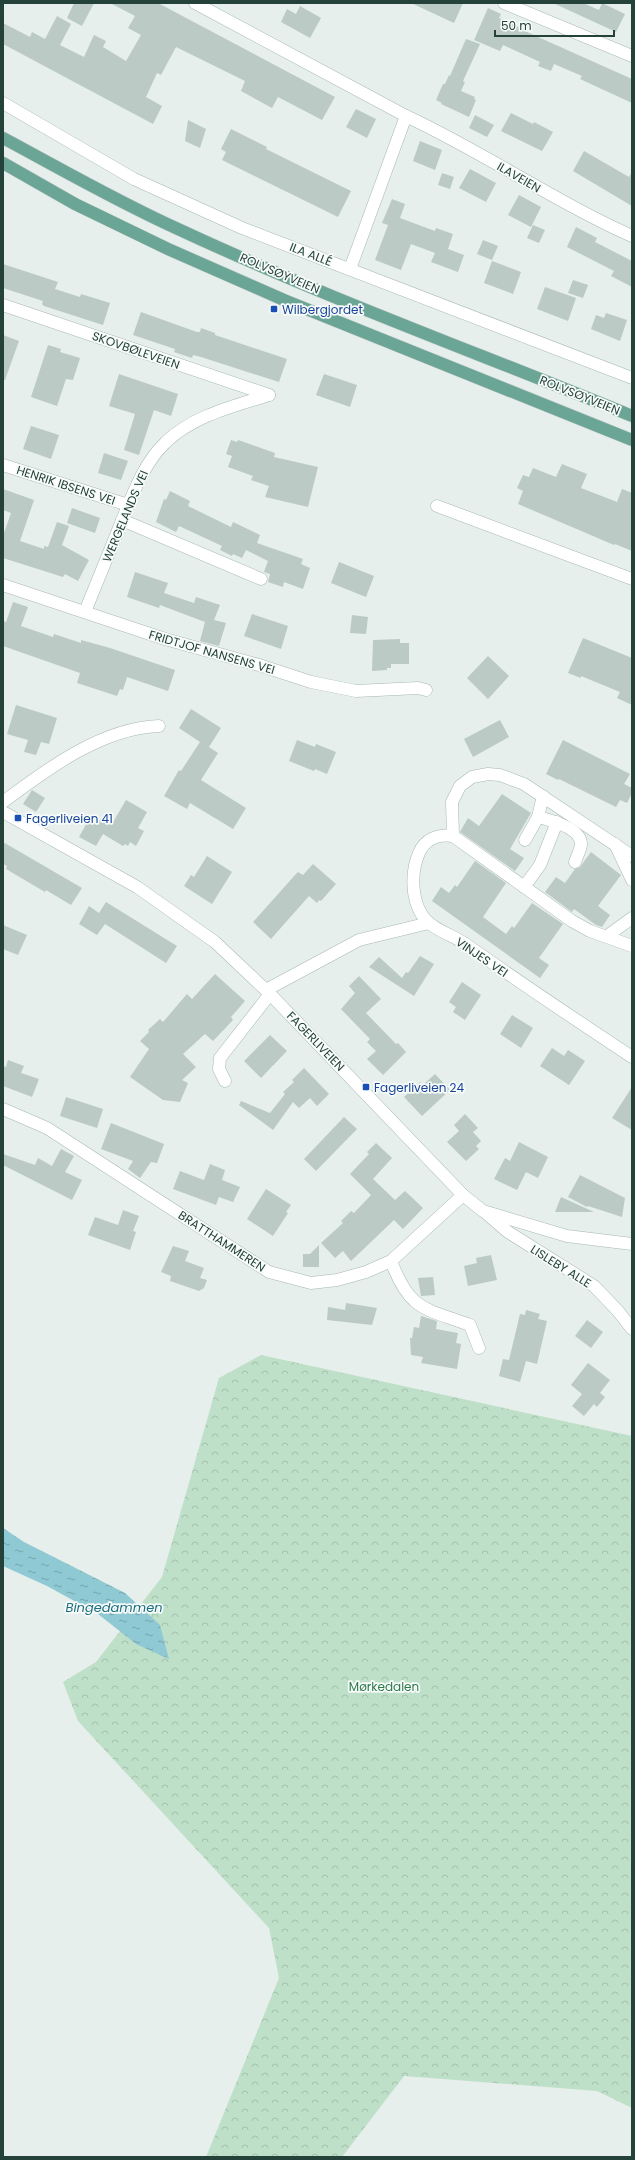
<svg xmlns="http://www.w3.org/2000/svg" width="635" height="2160" viewBox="0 0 635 2160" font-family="Poppins,sans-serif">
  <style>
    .forest { fill: url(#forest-crowns) }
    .water { fill: url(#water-ripples) }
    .building { fill: #bbcac4 }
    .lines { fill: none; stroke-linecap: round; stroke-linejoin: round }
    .minor-casing { stroke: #a8b8b2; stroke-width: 13 }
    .major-casing { stroke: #c2cac8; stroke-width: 13 }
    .minor { stroke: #fff; stroke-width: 12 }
    .major { stroke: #6aa596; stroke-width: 12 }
    .transit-dot { fill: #1a4fb4; stroke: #f7fbf9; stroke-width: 1.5 }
    .labels { text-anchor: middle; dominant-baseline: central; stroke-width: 3.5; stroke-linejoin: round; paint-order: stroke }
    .street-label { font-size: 12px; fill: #24423a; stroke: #f7fbf9 }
    .transit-label { font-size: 12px; fill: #164399; stroke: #f7fbf9; text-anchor: start }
    .park-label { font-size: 12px; fill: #2d7a4b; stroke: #f7fbf9 }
    .water-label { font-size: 13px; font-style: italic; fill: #1c6f80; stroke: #f7fbf9 }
  </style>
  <defs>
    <pattern id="forest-crowns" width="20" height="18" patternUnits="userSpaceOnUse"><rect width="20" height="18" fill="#bfe0c8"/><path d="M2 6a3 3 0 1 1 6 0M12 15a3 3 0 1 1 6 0" fill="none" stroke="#a4c1ad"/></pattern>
    <pattern id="water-ripples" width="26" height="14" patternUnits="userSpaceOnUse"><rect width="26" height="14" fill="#8ec9d4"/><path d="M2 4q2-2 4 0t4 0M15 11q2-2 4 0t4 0" fill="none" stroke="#74a5ad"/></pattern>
  </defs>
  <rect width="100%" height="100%" fill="#e6efeb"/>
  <polygon class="forest" points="261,1355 632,1436 632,2108 597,2091 404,2076 342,2157 206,2157 279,1978 269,1928 78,1721 63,1682 96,1662 162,1577 219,1378"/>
  <polygon class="water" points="3,1528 24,1542 125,1593 160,1625 169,1659 136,1644 98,1614 47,1586 3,1566"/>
  <g class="building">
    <polygon points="74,3 94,3 82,26 67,18"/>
    <polygon points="110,3 158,3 335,97 322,120 278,97 272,108 241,91 245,81 176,47 161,75 157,73 146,97 162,106 153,124 3,44 3,23 30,37 32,32 45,39 57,16 71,24 60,45 84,57 94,35 106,41 103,47 126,61 141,35 128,28 135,16"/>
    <polygon points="411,3 463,3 454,23"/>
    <polygon points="553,3 583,3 599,10 602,3 625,14 616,32"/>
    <polygon points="300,6 321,18 310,38 281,22 287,9 296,14"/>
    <polygon points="488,8 501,14 499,18 519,27 518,28 632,79 632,103 580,79 582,76 554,64 551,71 538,66 540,62 503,45 500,51 474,40"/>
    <polygon points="466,39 480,44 463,81 465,82 461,91 475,97 474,99 476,100 469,117 441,104 442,103 436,100 443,84 445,84 449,75 450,76"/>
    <polygon points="356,109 376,119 367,138 346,127"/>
    <polygon points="511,113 533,124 534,122 553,132 542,151 501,131"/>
    <polygon points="475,115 494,125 487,137 469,128"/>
    <polygon points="188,120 206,129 200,148 185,141"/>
    <polygon points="231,129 267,147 266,149 351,191 338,217 222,160 226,152 221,149"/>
    <polygon points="420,141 442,150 435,170 413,161"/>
    <polygon points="584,151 629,177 632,172 632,206 573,171"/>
    <polygon points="470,169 496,183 486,202 459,188"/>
    <polygon points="442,173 454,177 450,189 438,185"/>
    <polygon points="519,195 541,207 531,227 508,215"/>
    <polygon points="392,199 405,204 400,218 435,231 436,228 453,234 448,249 464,255 458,272 431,262 435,253 411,244 401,270 375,260 388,225 382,223"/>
    <polygon points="533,225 545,230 539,243 527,238"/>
    <polygon points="576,227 597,238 595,242 632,261 632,287 611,276 614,271 567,247"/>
    <polygon points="483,240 498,246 492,260 477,254"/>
    <polygon points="492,261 521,272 513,294 484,283"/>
    <polygon points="3,264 58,282 55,289 80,297 81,294 110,303 103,325 44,306 42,304 43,301 3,288"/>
    <polygon points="573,280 588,285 583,298 568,293"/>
    <polygon points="545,287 576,298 568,321 537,309"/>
    <polygon points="141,312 197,332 200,332 201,328 215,333 215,335 287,359 279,382 201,357 193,355 192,358 174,352 175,349 133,335"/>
    <polygon points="606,313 627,320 620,341 591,329 596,315 604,318"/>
    <polygon points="3,335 19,341 5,380 3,380"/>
    <polygon points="48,345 61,349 60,352 80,358 73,380 66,379 57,406 31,397"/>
    <polygon points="119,374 178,394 171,416 154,410 139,455 124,450 135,414 109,406"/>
    <polygon points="324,374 357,385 350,407 316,395"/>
    <polygon points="31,426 59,435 51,459 23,449"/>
    <polygon points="231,440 237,442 238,440 275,453 274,457 318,467 308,507 265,497 269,486 251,480 253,476 228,467 232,456 226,454"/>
    <polygon points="104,453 128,461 121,480 98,473"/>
    <polygon points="562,464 587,474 581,488 617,502 622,489 632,493 632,551 615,544 614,545 518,504 523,491 517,488 523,475 529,477 533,468 556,477"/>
    <polygon points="3,489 34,500 20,541 44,549 44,546 48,547 57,522 69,526 62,545 89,560 78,581 65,574 63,577 3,558 3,536 11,513 3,510"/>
    <polygon points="170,491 190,501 188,506 231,527 233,522 260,535 257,543 303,559 301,564 310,568 303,589 284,582 283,587 268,582 270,574 264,572 268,561 246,550 242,558 233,554 232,556 220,550 222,546 179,526 176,532 156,522 164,499 166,500"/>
    <polygon points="72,508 100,518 95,533 67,523"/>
    <polygon points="339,562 374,576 366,597 331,583"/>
    <polygon points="135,572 168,583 164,593 194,603 196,597 220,605 214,620 226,623 219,646 200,641 205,622 160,605 159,608 127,597"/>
    <polygon points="13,602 28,607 21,626 53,637 54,634 81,643 81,640 110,648 175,670 168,691 127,677 123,690 120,689 117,696 77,683 80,673 3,646 3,621 6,622"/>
    <polygon points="252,614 288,626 281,649 244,636"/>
    <polygon points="352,615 368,617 366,634 350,633"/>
    <polygon points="583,638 632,658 632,705 617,698 620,692 581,676 581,678 568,673"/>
    <polygon points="400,639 400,643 409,643 409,664 391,664 391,668 387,668 387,670 372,671 373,640"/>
    <polygon points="488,656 509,676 488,699 467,678"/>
    <polygon points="16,705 57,718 49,744 41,742 36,755 24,752 28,740 7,734"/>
    <polygon points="191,709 221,728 209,747 218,753 201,780 246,808 233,829 190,803 187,809 164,796 179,770 181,771 200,742 179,728"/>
    <polygon points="500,720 509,737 473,757 464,739"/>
    <polygon points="297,740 315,747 316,744 336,752 327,774 315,769 314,771 289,761"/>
    <polygon points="563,740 630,774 624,784 632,788 632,793 627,803 620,800 616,807 559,779 558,780 546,774"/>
    <polygon points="32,790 45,798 36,812 23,804"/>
    <polygon points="502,794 531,813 510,849 524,858 515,871 460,832 468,818 479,826"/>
    <polygon points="126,800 147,812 138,828 144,831 136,846 130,842 128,846 125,844 123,846 103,834 96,846 79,837 89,819 97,824 101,818 112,824"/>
    <polygon points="3,842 82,888 71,905 46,890 45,892 6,869 7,866 3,864"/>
    <polygon points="591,852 621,875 598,906 610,915 602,927 596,925 574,909 572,912 545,892 556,877 565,883 575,869 580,867"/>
    <polygon points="207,856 232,872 212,904 184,886 191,875 194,877"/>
    <polygon points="475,861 506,883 483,917 506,934 512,926 514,928 532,903 563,924 539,958 549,965 540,978 432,901 441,887 449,893 455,885 457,887"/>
    <polygon points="313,864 336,884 321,901 319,900 317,903 309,896 271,939 253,922 295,875 298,872 303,875"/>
    <polygon points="106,902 177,946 166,963 105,924 97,935 79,924 89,906 99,913"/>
    <polygon points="3,925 27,935 18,955 3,949"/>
    <polygon points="420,956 434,964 414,996 369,967 379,957 402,978 406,972 408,973"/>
    <polygon points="215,974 245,1001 231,1017 233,1020 213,1041 205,1034 183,1054 196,1067 182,1080 188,1083 180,1102 163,1100 130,1077 149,1049 140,1041 149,1032 148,1030 160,1019 163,1022 187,994 192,999"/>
    <polygon points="359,976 381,999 366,1013 396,1044 398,1043 406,1052 383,1075 367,1059 376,1051 367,1042 370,1039 341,1009 355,993 349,986"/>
    <polygon points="462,982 481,995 465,1020 453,1012 456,1007 449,1002"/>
    <polygon points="512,1015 533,1028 521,1048 500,1034"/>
    <polygon points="270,1035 287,1051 261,1078 244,1061"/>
    <polygon points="552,1048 564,1056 568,1050 585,1061 569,1085 540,1066"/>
    <polygon points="8,1060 24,1066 21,1073 39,1079 32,1097 3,1086 3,1066 6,1067"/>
    <polygon points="304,1068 329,1094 317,1106 310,1098 299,1108 293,1102 273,1130 239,1105 241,1101 270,1113 285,1094 283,1092 294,1082 292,1080"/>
    <polygon points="435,1074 450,1090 422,1116 404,1097 420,1082 423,1085"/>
    <polygon points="632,1087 632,1130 612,1118"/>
    <polygon points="66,1097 103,1109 97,1128 60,1116"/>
    <polygon points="465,1114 478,1128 473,1132 481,1141 476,1146 479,1149 466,1161 447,1142 459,1131 454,1125"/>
    <polygon points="344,1117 357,1129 316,1171 304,1159"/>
    <polygon points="111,1123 164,1144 157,1163 151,1162 140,1178 128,1169 133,1161 101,1149"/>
    <polygon points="519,1142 548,1157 538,1178 526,1172 517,1190 494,1179 505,1158 510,1161"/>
    <polygon points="376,1143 392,1158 373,1179 395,1200 405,1191 423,1208 403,1229 394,1220 351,1261 343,1251 335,1258 321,1243 343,1223 341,1221 351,1211 354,1213 371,1195 350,1174 369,1154 367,1152"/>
    <polygon points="61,1149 74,1156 65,1172 82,1180 72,1200 3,1165 3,1154 35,1165 38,1158 52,1166"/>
    <polygon points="210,1164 225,1170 222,1180 240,1187 233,1202 219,1197 216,1205 173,1189 180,1171 204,1180"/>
    <polygon points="580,1175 625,1198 622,1217 588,1206 587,1207 568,1197"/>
    <polygon points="266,1189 291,1205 286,1212 288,1213 273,1236 247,1219"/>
    <polygon points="561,1197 594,1212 555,1212"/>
    <polygon points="123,1210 139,1216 133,1231 136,1232 130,1250 88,1235 95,1217 118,1225"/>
    <polygon points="319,1245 319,1267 303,1267 303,1254 310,1254"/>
    <polygon points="173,1246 189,1251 185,1261 204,1268 200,1278 207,1280 204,1288 199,1291 170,1281 171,1276 161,1272"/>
    <polygon points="491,1255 497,1280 468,1286 464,1266 477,1263 476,1258"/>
    <polygon points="433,1277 435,1295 421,1296 418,1278"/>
    <polygon points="346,1303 377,1308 372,1325 327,1320 328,1307 345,1310"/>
    <polygon points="526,1310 540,1314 538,1319 547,1321 537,1364 526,1361 520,1382 499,1376 503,1359 509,1360 520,1314 525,1315"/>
    <polygon points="421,1316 437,1321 436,1329 458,1333 456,1343 461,1344 457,1369 421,1363 423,1357 411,1355 410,1338 412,1338 414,1327 419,1328"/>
    <polygon points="587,1320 603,1332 591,1348 575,1336"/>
    <polygon points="588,1363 610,1380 600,1393 605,1397 597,1407 594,1404 584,1416 572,1406 582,1394 571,1385"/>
  </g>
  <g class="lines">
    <defs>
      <g id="minor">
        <path d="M195,3l211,113c77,36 148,85 226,120"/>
        <polyline points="504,3 632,56"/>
        <polyline points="3,103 134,179 242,228 632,378"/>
        <polyline points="350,269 406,116"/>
        <polyline points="3,305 269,395"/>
        <polyline points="3,465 128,505"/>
        <polyline points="437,506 632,579"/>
        <polyline points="122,520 261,579"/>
        <polyline points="3,585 165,639 259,665 311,682 356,691 418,688 426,690"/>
        <path d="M85,612c11,-28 23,-56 34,-84 12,-29 23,-63 46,-85 27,-27 69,-37 104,-48"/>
        <path d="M3,802c44,-33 99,-74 156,-76"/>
        <polyline points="3,812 137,887 215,942 270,994 463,1195 483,1211 567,1236 632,1244"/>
        <path d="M538,817c12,3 43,11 43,27 0,5 -4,12 -6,18"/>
        <polyline points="453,836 452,802 460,786 472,777 488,774 500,775 524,784 632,856"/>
        <polyline points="525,840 538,817 543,796"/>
        <polyline points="615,844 632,880"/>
        <polyline points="524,887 540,865 557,822"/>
        <polyline points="607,936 632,918"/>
        <path d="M632,946l-42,-15 -18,-10 -119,-85c-15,-2 -28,3 -34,17 -8,18 -8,45 3,62 9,14 28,19 42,28 55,39 112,77 168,114"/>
        <polyline points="266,990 359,940 429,923"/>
        <polyline points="225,1081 219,1069 220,1058 270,994"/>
        <polyline points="3,1109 47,1128 269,1272 311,1283 337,1280 366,1272 391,1261 463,1195"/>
        <polyline points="487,1214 508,1232 594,1286 618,1311 632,1329"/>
        <path d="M391,1261c19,50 33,47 79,64l9,23"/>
      </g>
      <g id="major">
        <path d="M3,138c58,31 115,64 175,91 148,69 303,125 454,187"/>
        <polyline points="3,163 75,204 168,249 284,300 632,440"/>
      </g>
    </defs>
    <use href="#minor" class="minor-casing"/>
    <use href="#major" class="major-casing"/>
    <use href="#minor" class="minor"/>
    <use href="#major" class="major"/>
  </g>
  <g class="transit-dot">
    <rect x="270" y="305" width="8" height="8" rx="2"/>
    <rect x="14" y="814" width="8" height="8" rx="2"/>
    <rect x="362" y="1083" width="8" height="8" rx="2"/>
  </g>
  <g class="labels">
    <g class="street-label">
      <text transform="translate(519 177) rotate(30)">ILAVEIEN</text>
      <text transform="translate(311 254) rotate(21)">ILA ALLÉ</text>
      <text transform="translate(280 273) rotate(23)">ROLVSØYVEIEN</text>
      <text transform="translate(136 350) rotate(19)">SKOVBØLEVEIEN</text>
      <text transform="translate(580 395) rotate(22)">ROLVSØYVEIEN</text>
      <text transform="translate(66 485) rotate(18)">HENRIK IBSENS VEI</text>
      <text transform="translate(125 516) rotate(-67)">WERGELANDS VEI</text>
      <text transform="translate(212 652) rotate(16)">FRIDTJOF NANSENS VEI</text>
      <text transform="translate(482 957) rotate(34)">VINJES VEI</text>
      <text transform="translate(316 1041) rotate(46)">FAGERLIVEIEN</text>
      <text transform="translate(222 1241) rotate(33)">BRATTHAMMEREN</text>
      <text transform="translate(561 1266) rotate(32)">LISLEBY ALLE</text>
    </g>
    <g class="transit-label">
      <text x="282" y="309">Wilbergjordet</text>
      <text x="26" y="818">Fagerliveien 41</text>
      <text x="374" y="1087">Fagerliveien 24</text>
    </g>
    <g class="park-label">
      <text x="384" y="1686">Mørkedalen</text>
    </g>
    <g class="water-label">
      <text x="114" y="1607">Bingedammen</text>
    </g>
  </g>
  <rect width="635" height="2160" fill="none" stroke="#24423a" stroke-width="8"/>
  <path d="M495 30v6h119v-6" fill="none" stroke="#24423a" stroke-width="2"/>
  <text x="501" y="30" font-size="12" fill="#24423a" stroke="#f7fbf9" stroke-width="3" paint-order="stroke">50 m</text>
</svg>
